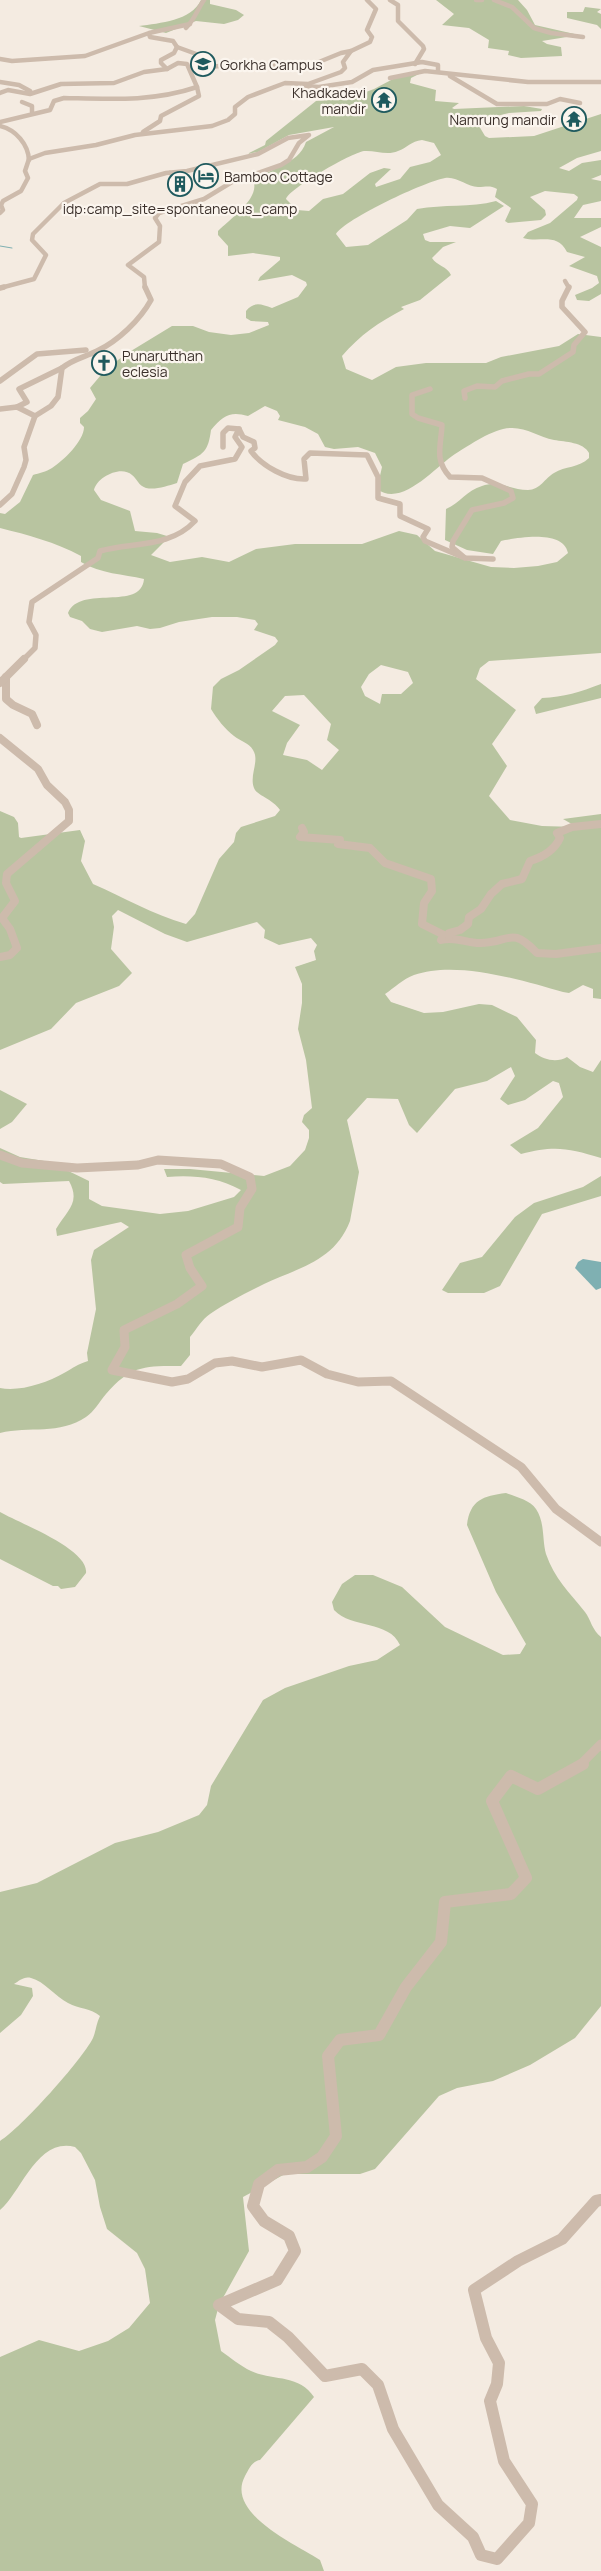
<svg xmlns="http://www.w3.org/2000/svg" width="601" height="2571" viewBox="0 0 601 2571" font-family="Manrope,sans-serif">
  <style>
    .green { fill: #b8c4a0; fill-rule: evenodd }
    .water { fill: #7fb0b2 }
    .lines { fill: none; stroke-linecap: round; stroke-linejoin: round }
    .stream { stroke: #7fb0b2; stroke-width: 1 }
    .minor-far4 { stroke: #cdbbac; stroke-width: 4.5 }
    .minor-far3 { stroke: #cdbbac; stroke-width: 5.5 }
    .minor-far2 { stroke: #cdbbac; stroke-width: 8 }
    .minor-far1 { stroke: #cdbbac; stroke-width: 9 }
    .minor { stroke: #cdbbac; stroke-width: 12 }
    .labels { text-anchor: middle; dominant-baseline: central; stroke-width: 4.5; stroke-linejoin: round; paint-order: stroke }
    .far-poi-label { font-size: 14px; fill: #3b302b; stroke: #fbf5ee; text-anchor: start }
  </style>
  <rect width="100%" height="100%" fill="#f4ebe1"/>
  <g class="green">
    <path d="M201,0h9v4l26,6 8,5 -6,5 -14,4 -28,-3 -30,12 -27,-7c21,-3 52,-5 62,-26z"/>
    <polygon points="436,0 518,0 527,10 535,25 579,35 542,41 547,44 561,47 562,56 521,58 508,55 509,51 488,48 489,40 469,28 442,25 454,14"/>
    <polygon points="585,7 601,9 597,12 601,14 601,29 597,25 567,18 567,12 583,12"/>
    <path d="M421,73l-10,5 -1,5 26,7 -1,11 24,2 -7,5 2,1 70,-3 18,3 -1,2 -32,2 -33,8 9,15 4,2 45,-2 67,-22v37l-24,7 -18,10 10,3 13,-8 19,-3v15l-10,4 10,2v20l-18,4 -9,13h27v9l-21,10 21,10v47l-12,7 -12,-1 -2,-5 17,-7 7,-5 -2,-7 -28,-10 16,-9 -18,-5c-10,-20 -27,-9 -44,-14l5,-6 22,-9 27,-23 1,-3 -4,-3 -29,-3 -15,6 15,13 1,5 -5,5 -33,3 -3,-2 6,-13 -16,-11 2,-8c-7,-4 -11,-2 -19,-2 -11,0 -21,-11 -33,-9 -19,3 -100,41 -109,56l10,13 22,-2 39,-25 10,-11c27,-5 53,-1 79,-8l8,5 -34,22 -20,-2 -27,8 2,6 5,2h26l-13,5 -11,11c5,8 15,8 19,17l-31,25 -19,7 3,2c-25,13 -44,26 -62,47l4,13 26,11 24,-13 30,-4h60l15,-6 58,-11 19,-12 23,3v316l-112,8 -9,7 -4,11 40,31 -24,34 15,22 -18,30 21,24 32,6 35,1 -14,-8 38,-5v185l-8,-1v-9l-10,-4 -14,8 -6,-1c-42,-12 -107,-32 -149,-17 -11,4 -20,13 -29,19l6,8 33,11 19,-1 36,-8 13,1 25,12 19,23 -1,13c9,7 22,10 32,4l13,10 13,5 8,-12v98c-32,-10 -47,-13 -80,-4l-11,-9 28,-17 25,-31 -4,-14 -6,-2 -28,19 -17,5 -8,-6 15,-23 -4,-9 -24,14 -32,8 -38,44 -8,-8 -11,-26 -31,-1 -20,22 12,52 -9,49c-15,40 -52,47 -86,63 -18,9 -38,19 -54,30 -8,5 -14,16 -20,23v18l-9,11c-36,0 -50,-1 -75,28 -6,7 -12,18 -20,23 -26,18 -57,9 -86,16v-45c19,4 47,-5 64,-15 9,-5 14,-9 24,-12l-1,-8 9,-44 -5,-49 3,-10 35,-23 -8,-5 -64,14 -1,-7c11,-19 25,-26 13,-48l-66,3 -3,-2v-34l20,9 30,5 39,19v18l13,7 58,8 28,-3 46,-14 7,-7c-24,-13 -48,-15 -74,-13l-3,-8h26l74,7 26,-10 15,-16 4,-12v-8l-7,-8 2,-7 8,-7 -6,-48 -8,-31 4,-26v-19l-7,-17 21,-7 -2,-9 3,-6 -6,-7 -32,7 -15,-7 1,-8 -8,-8 -70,20 -22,-8 -47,-24 -6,6 2,11 -3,22 21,24 -13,13 -43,17 -25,26 -51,21v-239l14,6 4,6 1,14 2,1 59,-8 5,11 -4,20 12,23c32,14 59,30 93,40l9,-10 24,-55 15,-17 2,-9 5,-6 34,-11 5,-6c-7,-11 -24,-15 -26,-22 -5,-13 6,-27 -1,-38 -4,-7 -13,-9 -19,-14 -9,-7 -17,-17 -23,-27l2,-22 8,-8 18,-9 36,-25 3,-4 -3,-4 -21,-7 4,-6 -3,-4 -18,-3h-25l-33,5 -19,6 -10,1 -13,-3 -35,6 -12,-3 -8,-8 -12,-4 -2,-4c12,-29 73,-1 76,-34 -21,-5 -43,-5 -63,-17v-6c-26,-14 -53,-21 -81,-28v-15l5,1 15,-12 13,-27c6,-2 13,-3 19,-7 11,-7 32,-27 32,-41l-4,-4v-5l8,-7 8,-12 -6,-11 16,-19 20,-15 46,-28h21l16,6 22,3 18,-2 20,-8 -1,-3 -17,-1 -5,-3v-7c8,-10 15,-7 26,-3l26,-11 9,-12 -1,-3 -14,-7 -34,6 2,-4 20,-17v-3l-27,-4 -25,3v-10l-10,-11v-4c11,-11 40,-31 36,-48 15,-17 44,-17 52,-41l28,-15 -45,8 -31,17 -11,2 18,-9 1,-4 50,-40 31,-2 27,-10 19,-10zM422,140l12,3 7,12 -11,7 -20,5 -10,12 -24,8 -1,-3 16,-15 -7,-1 -14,5 -27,21 -20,5 -14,12 -12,-1 -11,-11c4,-11 65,-46 78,-48 11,-1 23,5 34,0 9,-3 13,-10 24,-11zM265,406l12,5 3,5 -2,4 27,7 13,7 7,13 9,2 24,-2 17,6 7,14 -5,22c25,19 58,-22 78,-35 15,-9 37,-25 55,-26 16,-1 29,9 44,12 12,2 29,2 35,13v5c-10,10 -24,8 -35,15 -9,5 -14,17 -26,17 -16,0 -29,-10 -46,-4 -15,4 -22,17 -36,23l-1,31 22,10 26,4 8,-13c16,-3 62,-12 67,12l-11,9 -19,4 -24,2 -23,-1 -56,-16 -18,-16 -18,-4 -37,13h-67l-39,5 -27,13 -27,-5 -32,5 -19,-7 15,-15 1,-4 -10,-3 -22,-2 -5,-20 -29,-11 -7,-10c3,-13 27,-25 38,-15 6,5 6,10 14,13 10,2 21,-2 31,-5l6,-19c21,-10 25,-12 28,-34 12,-15 20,-19 37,-14zM381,665l27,7 5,11 -12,11h-19l-2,10 -15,-8 -4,-9 8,-13zM304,695l27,29 -4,16 12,10 -17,20 -15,-10 -24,-5 4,-12 13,-18 -28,-14 13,-15z"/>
    <path d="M601,684v14l-65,16 -2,-7 8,-9c22,-1 38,-6 59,-14z"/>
    <polygon points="0,1090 27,1104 12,1122 0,1129"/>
    <polygon points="601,1176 601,1196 542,1214 500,1286 484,1293 448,1293 442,1290 460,1263 482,1257 515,1217 534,1203 583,1187"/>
    <path d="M506,1493c10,4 24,7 30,16 9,13 6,31 10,45 8,24 24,39 39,58 6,8 7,18 16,25v369l-26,32 -45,27 -37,16 -36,7 -18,8 -64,73 -15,5h-75l-42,23 6,54 -30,54 -4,15 6,31c9,6 19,15 30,20 22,10 48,3 63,26l-54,63c-8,1 -11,9 -15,16 -20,37 50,68 75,84l4,11h-324v-214l39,-17 40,11 29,-10 21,-13 21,-25 -5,-34 -8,-16 -30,-24 -7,-22 -5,-27 -14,-27 -6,-6c-38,-10 -54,46 -75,63v-69c21,-13 82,-81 93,-103 3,-7 3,-14 7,-22 -9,-8 -21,-7 -32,-13 -12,-6 -24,-22 -37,-25 -7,-2 -12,3 -17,6l18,4 1,8 -12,19 -21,18v-141l37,-9 78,-40 43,-11 41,-17 8,-10 4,-19 52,-86 22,-12 64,-22 28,-6 23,-15c-11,-25 -48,-16 -66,-35l-2,-8 10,-18 13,-9h18l29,12 43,40 58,28 17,-1 6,-10 -30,-52 -29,-67c3,-25 16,-29 39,-32z"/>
    <path d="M0,1512c19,11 89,37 86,61l-11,14 -14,2 -3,-3h-5l-53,-27z"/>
  </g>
  <polygon class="water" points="583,1259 601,1262 601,1288 596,1290 575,1268 578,1262"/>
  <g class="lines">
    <polyline class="stream" points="0,246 12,248"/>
    <g class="minor-far4">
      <polyline points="390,0 398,5 398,21 423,46 424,49 415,64"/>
      <polyline points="476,0 482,0"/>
      <polyline points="494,0 512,7 534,28 551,33 583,37"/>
      <path d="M186,28c9,-9 11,-18 18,-28"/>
      <polyline points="149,34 150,37 173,41 177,47 199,55"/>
      <polyline points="351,51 370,42 372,37 367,30 376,9 367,0"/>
      <polyline points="0,59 12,61 85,56 149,33 190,24"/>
      <polyline points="450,76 497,104 547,104 560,99 580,103"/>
      <polyline points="390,78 425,71 528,82 601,82"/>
      <polyline points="0,82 19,85 30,91"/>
      <polyline points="305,86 319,87 352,82 373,70 422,62 438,65 438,71"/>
      <polyline points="0,93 8,90 30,94 61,84 114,83 144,72 167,69"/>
      <polyline points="22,102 32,106 32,112"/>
      <path d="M0,122l50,-12 4,-9 10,-3c45,1 89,4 133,-11l-10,-23 -9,-1 -11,6 -6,-6v-3l13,-7 3,-6"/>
      <path d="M0,126c16,4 28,18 29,34"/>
      <polyline points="143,132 160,121 161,116 199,96 197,87"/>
      <polyline points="170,173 180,181"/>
      <polyline points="0,213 3,210 1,205 3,201 21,191 28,178 25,171 29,159 45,153 96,145 135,135 212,126 228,120 235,114 235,107 248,97 285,83 308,84 341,72 345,68 343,62 351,51 341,53 309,66 239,64 190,69"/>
      <polyline points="565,281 569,288"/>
      <polyline points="0,288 34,279 46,255 32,240 33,234 64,203 100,184 127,184 166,173 187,171 258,154 288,138 309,135 299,143 289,160 281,165 232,182 204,199 159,213 155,218 160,226 159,242 128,265 144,277 145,288"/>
    </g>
    <g class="minor-far3">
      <polyline points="0,288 4,287"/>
      <polyline points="0,381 37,354 86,350"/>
      <path d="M430,389l-18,6v19l6,4 24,7c-1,21 -8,35 8,52l32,1 29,13 2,7 -9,5 -32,7 -19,31 -1,6 13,11 28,1"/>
      <polyline points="465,398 464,391 477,386 495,387 502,381 529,374 539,374 573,352 574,345 585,332 562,307 562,301 569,287"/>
      <polyline points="17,407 27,402 19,389 62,368"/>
      <polyline points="0,409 17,407 35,416"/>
      <polyline points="223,447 223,433 228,428 239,429"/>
      <path d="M0,505l12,-11 12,-27 2,-7 -2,-13 11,-31 16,-10 7,-9 4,-29c11,-9 23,-11 35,-17 21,-10 43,-31 54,-51l-6,-13"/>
      <path d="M23,660l12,-12 1,-13 -7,-13 3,-20 66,-44 2,-7c33,-9 70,-3 95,-30l-20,-15 10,-24 15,-16 35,-7 7,-12 -7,-10 4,-8 4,8 11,5 1,6 -4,3c11,15 36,29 55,28l-2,-20 6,-6 57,2 11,22v21l22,6v12l28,13 -5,8 2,4 40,17"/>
    </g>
    <g class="minor-far2">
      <polyline points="6,677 6,699 13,705 32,714 37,725"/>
      <polyline points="0,683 24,659"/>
      <polyline points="0,738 38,769 47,785 65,802 69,810 69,821 7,874 6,883 15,901 2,918 10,929 17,948 10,955 0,957"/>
      <path d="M302,828l2,4 -4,5 40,3 -2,4 32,4 15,15 46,16 1,12 -8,12 -2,21 22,11 -3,5c14,-4 25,3 39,3 30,0 30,-18 57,10l19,1 45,-6"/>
      <path d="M449,937v-4l11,-3 8,-6 1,-7 12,-8 10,-15 11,-10 20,-5 8,-18c13,-4 24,-10 30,-23l-3,-5 15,-6 29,-3"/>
    </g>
    <g class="minor-far1">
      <polyline points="0,1155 22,1163 77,1168 138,1165 158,1160 221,1164 250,1177 252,1189 240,1208 238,1227 186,1255 190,1268 202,1286 177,1304 124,1330 125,1347 112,1370 172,1382 188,1379 215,1363 232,1361 262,1367 301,1360 327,1374 358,1382 391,1381 521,1467 556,1509 601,1542"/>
      <polyline points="580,1765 601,1744"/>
    </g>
    <polyline class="minor" points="583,1764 538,1789 511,1776 492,1801 526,1878 511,1894 445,1902 441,1942 406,1987 379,2035 340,2040 328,2056 336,2136 322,2157 307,2167 278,2170 259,2184 253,2206 264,2221 289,2236 295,2251 277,2280 219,2305 238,2319 269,2322 288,2337 325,2376 362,2369 378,2385 393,2429 438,2505 473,2537 481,2555 497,2559 529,2523 532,2504 504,2461 490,2401 497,2384 499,2363 486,2338 474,2290 518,2261 562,2239 596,2201 601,2200"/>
  </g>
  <defs>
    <symbol id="university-ring" viewBox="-11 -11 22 22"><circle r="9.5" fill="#fbf5ee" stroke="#1f5a5e" stroke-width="1.5"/><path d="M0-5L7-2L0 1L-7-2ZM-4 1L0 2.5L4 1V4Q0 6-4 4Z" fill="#1f5a5e"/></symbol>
    <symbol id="temple-ring" viewBox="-11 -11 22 22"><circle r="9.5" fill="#fbf5ee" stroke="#1f5a5e" stroke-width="1.5"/><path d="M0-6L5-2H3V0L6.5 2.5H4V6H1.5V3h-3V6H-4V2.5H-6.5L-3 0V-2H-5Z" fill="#1f5a5e"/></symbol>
    <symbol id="hotel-ring" viewBox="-11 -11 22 22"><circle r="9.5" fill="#fbf5ee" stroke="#1f5a5e" stroke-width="1.5"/><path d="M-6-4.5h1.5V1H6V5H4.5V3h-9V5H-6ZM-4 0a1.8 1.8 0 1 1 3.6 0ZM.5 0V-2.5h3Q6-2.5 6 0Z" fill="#1f5a5e"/></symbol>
    <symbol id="building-ring" viewBox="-11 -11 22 22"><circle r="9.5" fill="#fbf5ee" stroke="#1f5a5e" stroke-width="1.5"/><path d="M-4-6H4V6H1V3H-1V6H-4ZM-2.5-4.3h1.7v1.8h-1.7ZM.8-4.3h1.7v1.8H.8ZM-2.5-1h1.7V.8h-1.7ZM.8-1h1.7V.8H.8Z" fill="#1f5a5e"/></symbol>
    <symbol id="church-ring" viewBox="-11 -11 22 22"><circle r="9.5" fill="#fbf5ee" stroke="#1f5a5e" stroke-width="1.5"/><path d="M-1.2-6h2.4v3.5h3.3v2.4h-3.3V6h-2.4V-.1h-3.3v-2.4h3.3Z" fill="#1f5a5e"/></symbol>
  </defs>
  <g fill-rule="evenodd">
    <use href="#university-ring" x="189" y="50" width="28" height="28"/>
    <use href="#temple-ring" x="370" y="86" width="28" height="28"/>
    <use href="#temple-ring" x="560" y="105" width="28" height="28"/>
    <use href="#hotel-ring" x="192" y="162" width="28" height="28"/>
    <use href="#building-ring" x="166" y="170" width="28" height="28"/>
    <use href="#church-ring" x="90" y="349" width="28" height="28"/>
  </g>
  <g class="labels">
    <g class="far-poi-label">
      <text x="220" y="64">Gorkha Campus</text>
      <text x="366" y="92" text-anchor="end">Khadkadevi<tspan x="366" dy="16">mandir</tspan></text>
      <text x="556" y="119" text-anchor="end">Namrung mandir</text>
      <text x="224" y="176">Bamboo Cottage</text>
      <text x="180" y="208" text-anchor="middle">idp:camp_site=spontaneous_camp</text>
      <text x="122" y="355">Punarutthan<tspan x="122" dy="16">eclesia</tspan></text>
    </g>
  </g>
</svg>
